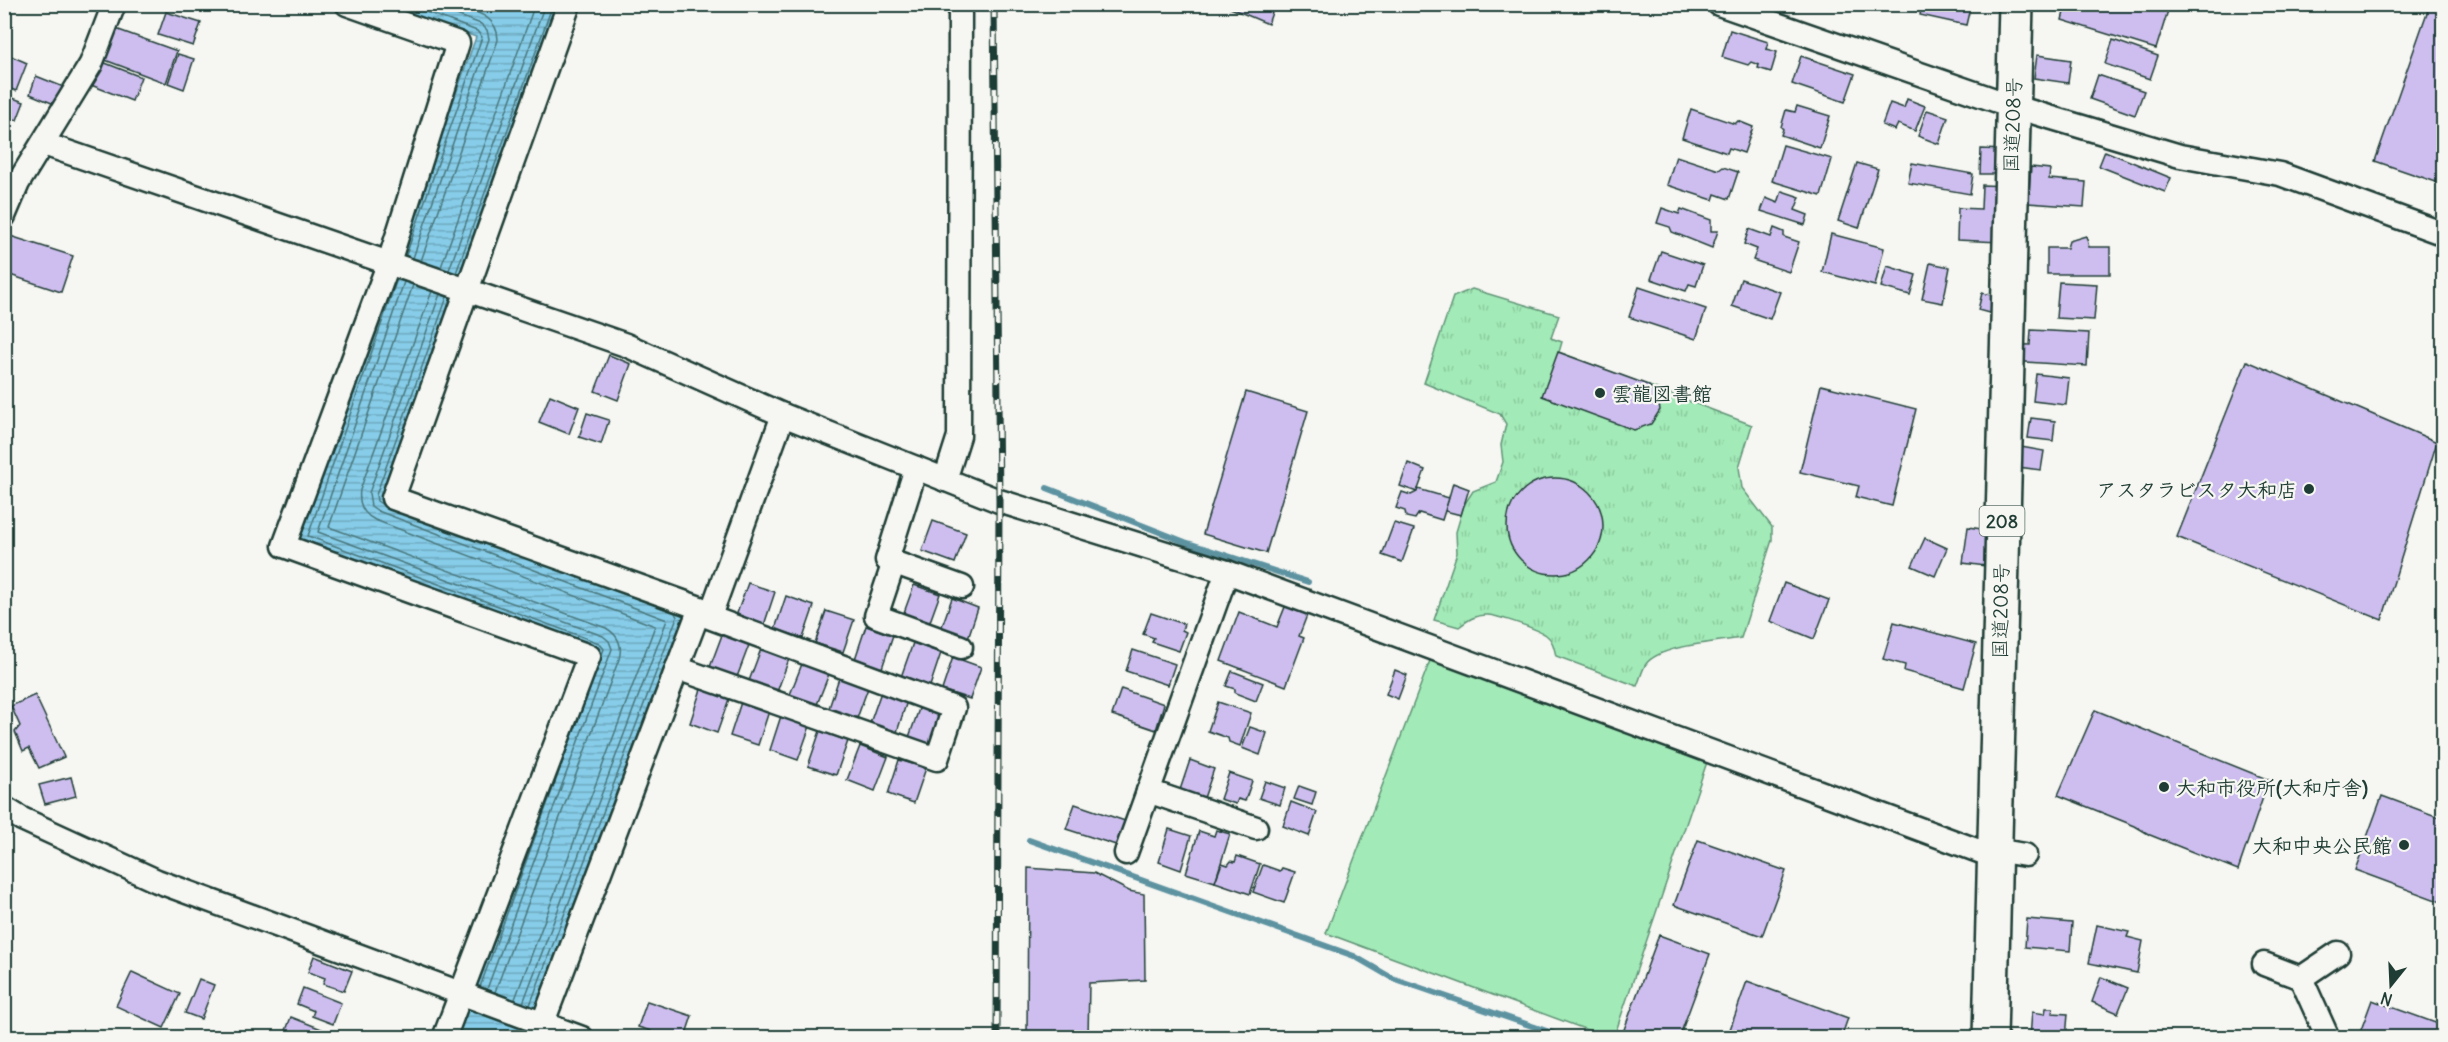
<svg xmlns="http://www.w3.org/2000/svg" width="2448" height="1042" viewBox="0 0 2448 1042" font-family="Delius,'Klee One',sans-serif">
  <style>
    .grass { fill: #a2eab7; stroke: #609476; stroke-width: 1.5 }
    .park { fill: url(#park-tufts); stroke: #609476; stroke-width: 1.5 }
    .water { fill: url(#water-rules); stroke: #5d93a1; stroke-width: 1.5 }
    .lines { fill: none; stroke-linecap: round; stroke-linejoin: round }
    .shore { stroke: #49777c; stroke-width: 1.5 }
    .stream { stroke: #5d93a1; stroke-width: 6 }
    .building { fill: #cebeef; stroke: #1f3d34; stroke-width: 1.5 }
    .minor-casing { stroke: #1f3d34; stroke-width: 27 }
    .highway-casing { stroke: #1f3d34; stroke-width: 38 }
    .minor { stroke: #f6f6f2; stroke-width: 22 }
    .highway { stroke: #f6f6f2; stroke-width: 33 }
    .rail-casing { stroke: #1f3d34; stroke-width: 7 }
    .rail { stroke: #f6f6f2; stroke-width: 4.5; stroke-dasharray: 14; stroke-linecap: butt }
    .poi-dot { fill: #1f3d34; stroke: #f6f6f2; stroke-width: 2 }
    .labels { text-anchor: middle; dominant-baseline: central; stroke-width: 4.5; stroke-linejoin: round; paint-order: stroke }
    .shield { fill: #f6f6f2; stroke: #60746d; stroke-width: 1.5 }
    .shield-label { font-size: 18px; font-weight: bold; fill: #1f3d34 }
    .street-label { font-size: 20px; fill: #1f3d34; stroke: #f6f6f2 }
    .poi-label { font-size: 20px; font-weight: bold; fill: #1f3d34; stroke: #f6f6f2; text-anchor: start }
  </style>
  <defs>
    <pattern id="park-tufts" width="24" height="20" patternUnits="userSpaceOnUse" patternTransform="scale(1.5)"><rect width="24" height="20" fill="#a2eab7"/><path d="M3 7l-1-3M5 7V3M7 7l1-3M15 17l-1-3M17 17v-4M19 17l1-3" fill="none" stroke="#8bca9e"/></pattern>
    <pattern id="water-rules" width="6" height="5" patternUnits="userSpaceOnUse" patternTransform="scale(1.5)"><rect width="6" height="5" fill="#87cde9"/><path d="M0 2.5h6" fill="none" stroke="#6ea8be"/></pattern>
  </defs>
  <rect width="100%" height="100%" fill="#f6f6f2"/>
  <filter id="ink" filterUnits="userSpaceOnUse"><feTurbulence type="fractalNoise" baseFrequency=".0167" numOctaves="2"/><feDisplacementMap in="SourceGraphic" scale="12" xChannelSelector="R" yChannelSelector="G"/><feConvolveMatrix kernelMatrix="1 2 1 2 8 2 1 2 1" color-interpolation-filters="sRGB"/></filter>
  <g filter="url(#ink)">
    <polygon class="grass" points="1431,658 1708,759 1614,1037 1606,1037 1326,933"/>
    <path class="park" d="M1472,289l87,26 -8,23 11,4 -3,10 193,73 -13,42 3,21 30,39v13l-31,98c-23,4 -81,7 -95,26 -4,6 -6,15 -9,22l-81,-30c-2,-8 -3,-16 -10,-21 -8,-6 -47,-19 -58,-20 -11,-1 -20,5 -29,12l-25,-7 23,-67 -1,-21 8,-27 9,-14 23,-9 7,-20 -2,-17 5,-21 -6,-10 -76,-31 29,-86z"/>
    <polygon class="water" points="387,5 559,5 381,498 685,611 524,1037 454,1037 599,649 299,540 476,37"/>
    <g class="lines">
      <g class="shore">
        <polyline points="405,4 477,31 482,37 406,255"/>
        <polyline points="413,258 489,39 487,30 481,24 427,4"/>
        <path d="M421,261l77,-221c0,-25 -25,-29 -45,-36"/>
        <polyline points="441,267 535,4"/>
        <polyline points="449,270 545,4"/>
        <polyline points="456,273 553,4"/>
        <polyline points="397,279 308,536 599,643 604,649 480,987"/>
        <polyline points="404,282 318,532 603,636 609,641 612,649 487,989"/>
        <path d="M413,285l-84,242 277,101c12,7 17,17 13,31l-124,333"/>
        <path d="M432,291l-72,199c-2,14 3,24 15,30l280,106 -140,373"/>
        <polyline points="440,294 369,493 371,506 378,511 667,620 523,1003"/>
        <polyline points="383,505 377,501 376,495 447,297"/>
        <polyline points="530,1005 677,617 675,613 594,583"/>
      </g>
      <g class="stream">
        <polyline points="1047,488 1185,542 1308,582"/>
        <polyline points="1029,840 1354,956 1392,978 1567,1038"/>
      </g>
    </g>
    <g class="building">
      <polygon points="1221,4 1275,4 1268,24"/>
      <polygon points="1922,4 1954,4 1970,8 1966,25 1920,15"/>
      <polygon points="2066,4 2170,4 2156,49 2062,20"/>
      <polygon points="2430,4 2444,4 2444,171 2439,183 2375,161"/>
      <polygon points="166,12 201,23 193,46 158,35"/>
      <polygon points="116,29 177,51 166,83 105,60"/>
      <polygon points="1730,30 1768,42 1766,49 1777,52 1771,72 1758,68 1759,65 1751,62 1748,65 1722,57"/>
      <polygon points="2113,40 2158,56 2150,79 2105,64"/>
      <polygon points="4,53 27,63 16,91 4,86"/>
      <polygon points="178,54 194,59 184,89 168,83"/>
      <polygon points="2037,55 2071,60 2068,83 2034,78"/>
      <polygon points="1801,56 1855,74 1845,102 1792,84"/>
      <polygon points="100,61 141,77 132,101 91,85"/>
      <polygon points="2098,75 2144,91 2135,115 2090,99"/>
      <polygon points="36,76 66,88 59,106 30,94"/>
      <polygon points="7,96 24,102 17,120 4,115"/>
      <polygon points="1907,99 1925,106 1915,131 1898,124 1895,130 1882,125 1890,103 1904,108"/>
      <polygon points="1797,106 1830,116 1820,148 1781,135 1783,129 1781,127 1786,110 1795,112"/>
      <polygon points="1691,109 1735,124 1738,121 1753,127 1744,153 1729,148 1727,153 1682,138"/>
      <polygon points="1927,110 1948,117 1939,144 1918,136"/>
      <polygon points="1783,145 1832,159 1821,196 1772,181"/>
      <polygon points="1981,149 2006,150 2005,174 1980,174"/>
      <polygon points="2105,151 2171,178 2165,192 2099,166"/>
      <polygon points="1676,156 1719,170 1723,167 1738,172 1729,199 1715,194 1713,200 1667,185"/>
      <polygon points="1857,163 1878,169 1859,228 1838,221"/>
      <polygon points="1912,163 1973,174 1970,194 1908,183"/>
      <polygon points="2031,167 2050,169 2049,179 2086,182 2084,207 2028,203"/>
      <polygon points="1982,185 2008,186 2000,242 1957,240 1958,208 1981,209"/>
      <polygon points="1782,191 1800,197 1795,210 1808,215 1805,225 1761,211 1766,198 1778,203"/>
      <polygon points="1662,208 1679,214 1681,209 1711,220 1711,231 1718,231 1712,248 1672,232 1670,227 1657,223"/>
      <polygon points="1774,228 1784,232 1784,237 1799,242 1789,272 1753,260 1757,249 1744,244 1749,229 1771,237"/>
      <polygon points="4,234 73,256 61,292 4,273"/>
      <polygon points="1831,234 1884,248 1875,286 1822,272"/>
      <polygon points="2086,236 2089,247 2110,247 2110,274 2047,274 2047,248 2067,248 2069,241"/>
      <polygon points="1661,251 1703,265 1696,286 1689,284 1686,291 1651,279"/>
      <polygon points="1930,263 1950,267 1943,303 1922,299"/>
      <polygon points="1887,266 1916,275 1910,295 1881,287"/>
      <polygon points="1741,279 1780,292 1770,319 1732,306"/>
      <polygon points="2059,282 2097,284 2094,320 2056,318"/>
      <polygon points="1639,287 1706,309 1696,339 1629,317"/>
      <polygon points="1982,293 2004,298 2000,316 1978,310"/>
      <polygon points="2031,330 2089,333 2087,366 2010,361 2011,344 2030,345"/>
      <polygon points="1558,352 1648,385 1658,396 1660,410 1651,424 1634,430 1542,396"/>
      <polygon points="609,355 631,364 618,400 595,391"/>
      <polygon points="2247,361 2437,442 2382,620 2177,537"/>
      <polygon points="2036,374 2069,378 2066,405 2033,401"/>
      <polygon points="1821,385 1916,409 1892,506 1856,497 1859,486 1800,472"/>
      <polygon points="1246,392 1308,411 1266,553 1203,534"/>
      <polygon points="550,395 579,407 569,434 539,422"/>
      <polygon points="587,413 609,420 601,444 579,437"/>
      <polygon points="2031,418 2055,421 2053,441 2028,438"/>
      <polygon points="2021,447 2044,451 2041,470 2018,467"/>
      <polygon points="1408,463 1425,470 1417,492 1400,486"/>
      <circle cx="1555" cy="526" r="48"/>
      <polygon points="1453,483 1469,489 1461,515 1445,511"/>
      <polygon points="1418,489 1449,498 1442,520 1419,513 1415,519 1406,517 1405,511 1396,508 1402,492 1411,495 1417,492"/>
      <polygon points="933,521 966,533 955,563 922,551"/>
      <polygon points="1394,523 1414,529 1402,562 1382,555"/>
      <polygon points="1968,527 1995,531 1993,567 1963,563"/>
      <polygon points="1925,538 1947,548 1935,576 1912,566"/>
      <polygon points="748,583 775,592 764,625 736,616"/>
      <polygon points="1784,583 1829,600 1814,639 1770,621"/>
      <polygon points="914,585 940,594 928,627 902,618"/>
      <polygon points="786,596 814,606 803,638 775,629"/>
      <polygon points="952,598 978,608 967,641 940,632"/>
      <polygon points="1287,602 1309,610 1299,636 1304,638 1286,686 1221,661 1239,612 1277,627"/>
      <polygon points="826,611 854,620 843,652 815,643"/>
      <polygon points="1151,613 1184,624 1182,630 1186,632 1179,651 1152,642 1154,638 1143,634"/>
      <polygon points="1894,622 1976,644 1964,688 1904,671 1905,665 1883,659"/>
      <polygon points="866,626 893,635 882,668 855,659"/>
      <polygon points="722,635 749,645 737,677 710,667"/>
      <polygon points="913,643 941,653 930,686 901,677"/>
      <polygon points="761,649 789,659 777,692 749,681"/>
      <polygon points="1133,650 1175,664 1168,685 1126,671"/>
      <polygon points="953,657 981,667 970,699 942,690"/>
      <polygon points="802,664 829,674 816,707 789,697"/>
      <polygon points="1395,670 1407,675 1398,699 1386,694"/>
      <polygon points="1232,671 1263,683 1256,701 1235,693 1235,689 1226,686"/>
      <polygon points="839,678 868,688 856,721 828,711"/>
      <polygon points="701,689 729,699 717,733 690,723"/>
      <polygon points="1121,689 1164,704 1156,730 1112,715"/>
      <polygon points="881,692 907,701 896,735 869,726"/>
      <polygon points="35,695 64,757 39,768 29,748 23,751 15,732 20,726 11,706"/>
      <polygon points="742,699 770,708 758,745 730,736"/>
      <polygon points="1218,702 1251,713 1240,746 1229,742 1228,738 1208,731"/>
      <polygon points="920,706 947,715 935,749 908,740"/>
      <polygon points="2095,710 2269,780 2238,870 2150,835 2135,826 2058,795"/>
      <polygon points="781,716 810,726 798,760 770,750"/>
      <polygon points="1250,727 1267,733 1260,755 1242,748"/>
      <polygon points="820,731 848,741 836,775 808,766"/>
      <polygon points="860,746 888,757 875,791 847,780"/>
      <polygon points="899,760 926,768 914,803 888,794"/>
      <polygon points="1190,760 1214,769 1204,798 1180,790"/>
      <polygon points="1229,773 1252,781 1245,801 1238,799 1236,804 1220,799"/>
      <polygon points="71,777 76,796 45,804 39,785"/>
      <polygon points="1265,781 1285,788 1280,805 1259,798"/>
      <polygon points="1299,786 1316,792 1312,805 1294,799"/>
      <polygon points="2382,796 2444,819 2444,903 2355,870"/>
      <polygon points="1291,802 1317,812 1309,836 1283,826"/>
      <polygon points="1075,804 1125,821 1116,845 1066,829"/>
      <polygon points="1169,829 1191,836 1181,870 1159,862"/>
      <polygon points="1216,830 1230,834 1215,882 1186,873 1199,831 1214,836"/>
      <polygon points="1698,840 1786,871 1762,936 1674,905"/>
      <polygon points="1237,856 1260,864 1250,894 1215,882 1222,863 1228,865 1231,861 1235,862"/>
      <polygon points="1263,865 1280,871 1282,868 1295,872 1284,903 1253,892"/>
      <polygon points="1028,868 1094,873 1129,891 1144,894 1145,980 1089,983 1088,1038 1027,1038"/>
      <polygon points="2027,919 2072,923 2070,951 2025,947"/>
      <polygon points="2097,925 2129,932 2127,937 2143,941 2137,973 2089,963"/>
      <polygon points="1659,935 1710,954 1679,1038 1630,1038 1622,1035"/>
      <polygon points="314,956 352,971 344,991 323,984 325,978 308,972"/>
      <polygon points="132,972 180,994 164,1028 116,1006"/>
      <polygon points="2101,977 2128,988 2118,1013 2092,1002"/>
      <polygon points="199,979 214,985 201,1019 185,1013"/>
      <polygon points="1747,981 1848,1018 1841,1038 1727,1038"/>
      <polygon points="303,988 341,1003 333,1024 312,1016 314,1011 297,1004"/>
      <polygon points="2372,1000 2444,1026 2444,1038 2358,1038"/>
      <polygon points="647,1001 692,1016 685,1037 674,1033 672,1038 649,1038 651,1031 638,1027"/>
      <polygon points="2046,1008 2053,1008 2052,1013 2068,1014 2066,1038 2030,1038 2032,1012 2045,1014"/>
      <polygon points="291,1017 329,1032 327,1038 298,1038 285,1033"/>
    </g>
    <g class="lines">
      <defs>
        <g id="minor">
          <polyline points="347,4 458,43 389,262 284,546 589,656 444,1038"/>
          <polyline points="1719,4 2012,106 2180,156 2280,174 2444,234"/>
          <polyline points="44,144 626,345 783,415 999,501 1227,572 1995,857"/>
          <polyline points="4,216 18,183 91,64 114,4"/>
          <polyline points="916,468 887,560 962,587"/>
          <polyline points="945,480 959,436 960,4"/>
          <polyline points="894,562 876,616 961,647"/>
          <polyline points="710,616 783,415"/>
          <polyline points="677,668 937,759 954,708 698,613"/>
          <polyline points="1148,791 1256,828"/>
          <polyline points="4,808 22,819 157,881 582,1038"/>
          <polyline points="1995,850 2025,855"/>
          <polyline points="1126,853 1227,572"/>
          <polyline points="2264,964 2301,978 2338,953"/>
          <polyline points="2301,978 2328,1038"/>
          <polyline points="537,1038 700,608 393,498 569,4"/>
        </g>
        <polyline id="highway" points="1990,1038 2016,4"/>
      </defs>
      <use href="#minor" class="minor-casing"/>
      <use href="#highway" class="highway-casing"/>
      <use href="#minor" class="minor"/>
      <use href="#highway" class="highway"/>
      <defs>
        <polyline id="rail" points="994,4 999,501 997,1038"/>
      </defs>
      <use href="#rail" class="rail-casing"/>
      <use href="#rail" class="rail"/>
    </g>
  </g>
  <g class="poi-dot">
    <circle cx="1600" cy="393" r="6"/>
    <circle cx="2309" cy="489" r="6"/>
    <circle cx="2164" cy="787" r="6"/>
    <circle cx="2404" cy="845" r="6"/>
  </g>
  <g class="labels">
    <rect class="shield" x="1979.5" y="506" width="45" height="30" rx="4.5"/>
    <g class="shield-label">
      <text x="2002" y="521">208</text>
    </g>
    <g class="street-label">
      <text transform="translate(2012 125) rotate(-88)">国道208号</text>
      <text transform="translate(2000 611) rotate(-89)">国道208号</text>
    </g>
    <g class="poi-label">
      <text x="1612" y="393">雲龍図書館</text>
      <text x="2297" y="489" text-anchor="end">アスタラビスタ大和店</text>
      <text x="2176" y="787">大和市役所(大和庁舎)</text>
      <text x="2392" y="845" text-anchor="end">大和中央公民館</text>
    </g>
  </g>
  <rect width="2448" height="1042" fill="none" stroke="#f6f6f2" stroke-width="24"/>
  <rect x="12" y="12" width="2424" height="1018" fill="none" stroke="#1f3d34" stroke-width="2" filter="url(#ink)"/>
  <g transform="translate(2391 985) rotate(198)" stroke="#f6f6f2" stroke-width="4.5" paint-order="stroke">
  <path d="M0-4.5L10 22L0 15L-10 22Z" fill="#1f3d34"/>
  <text y="-9" font-size="16" font-weight="bold" text-anchor="middle" fill="#1f3d34">N</text>
  </g>
</svg>
